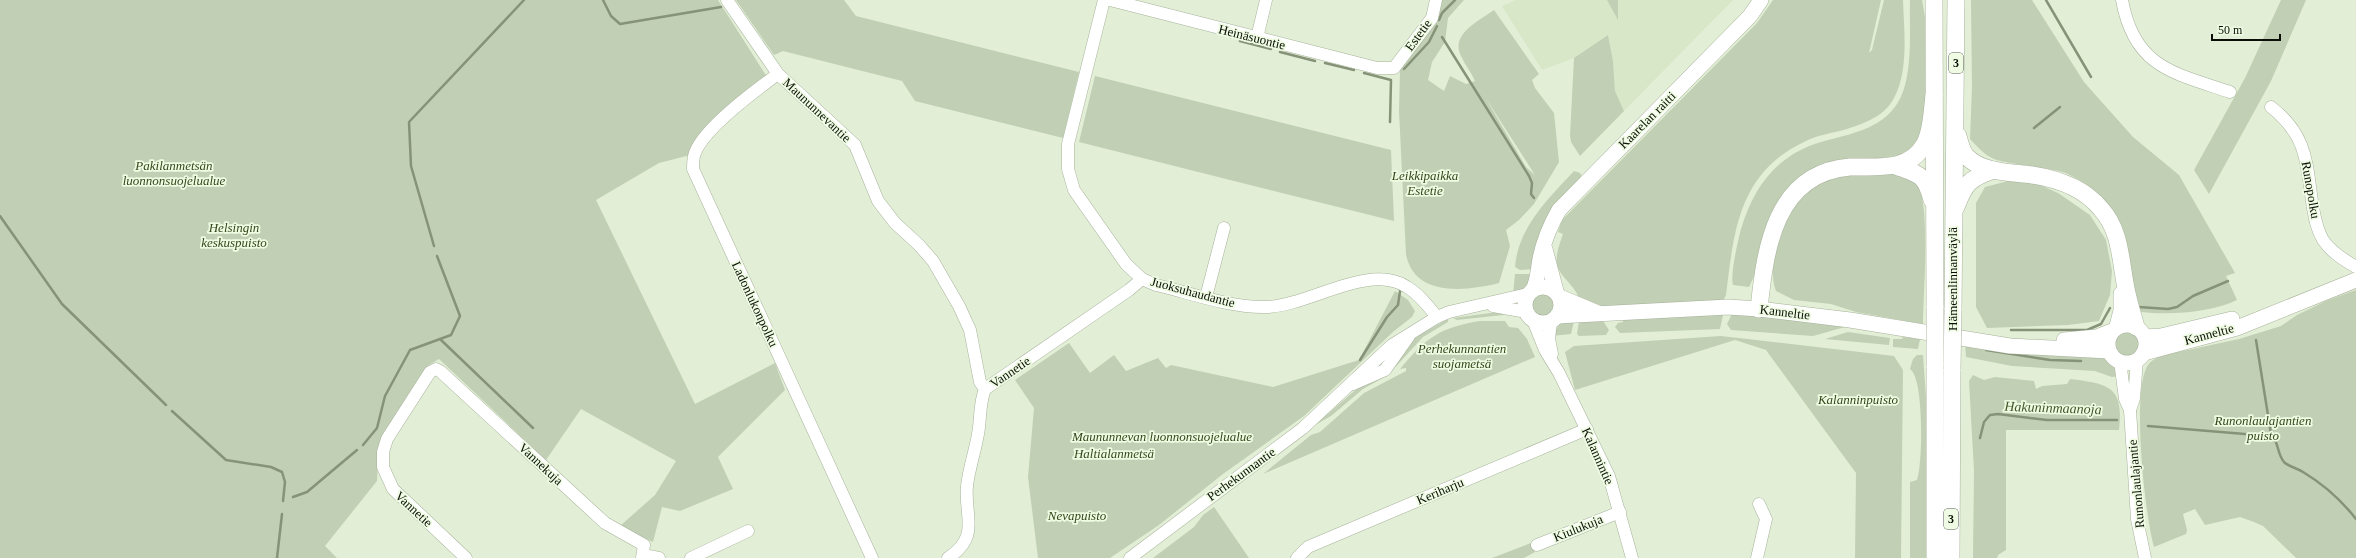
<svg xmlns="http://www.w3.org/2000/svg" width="2356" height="558" viewBox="0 0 2356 558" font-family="'Times New Roman',serif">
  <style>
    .built { fill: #d7e7c7 }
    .green { fill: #c1cfb4; fill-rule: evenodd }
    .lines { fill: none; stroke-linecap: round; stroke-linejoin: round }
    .stream { stroke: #869378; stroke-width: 2.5 }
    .minor-casing { stroke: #a7b29b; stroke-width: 13 }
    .major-casing { stroke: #a7b29b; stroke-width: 16 }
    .highway-casing { stroke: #a7b29b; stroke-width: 18 }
    .minor { stroke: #fff; stroke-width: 12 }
    .major { stroke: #fff; stroke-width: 15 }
    .highway { stroke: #fff; stroke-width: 17 }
    .highway-bridge-casing { stroke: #a7b29b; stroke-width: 18; stroke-linecap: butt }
    .highway-bridge { stroke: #fff; stroke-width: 17 }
    .labels { text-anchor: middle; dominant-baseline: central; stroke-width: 3.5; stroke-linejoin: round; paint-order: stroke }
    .shield { fill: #effce3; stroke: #4f5548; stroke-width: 1 }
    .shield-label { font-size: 12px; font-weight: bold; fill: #0a0e06 }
    .street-label { font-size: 13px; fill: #0a0e06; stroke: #effce3 }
    .park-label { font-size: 13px; font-style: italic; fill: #33471a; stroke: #effce3 }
    .water-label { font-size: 14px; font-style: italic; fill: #42572a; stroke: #effce3 }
  </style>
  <rect width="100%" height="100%" fill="#e2efd6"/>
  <polygon class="built" points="1516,0 1607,0 1618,19 1618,0 1733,0 1624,111 1615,91 1613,61 1608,35 1574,58 1542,70 1502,6"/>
  <g class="green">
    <polygon points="0,0 718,0 769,80 694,154 659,163 596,200 695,404 775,363 785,390 718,457 733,489 680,511 662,507 653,542 620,526 655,495 676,461 581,409 546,460 439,359 429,365 379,443 377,481 325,546 337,558 0,558"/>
    <polygon points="736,0 844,0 856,16 1079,72 1063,138 915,101 902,81 783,51 774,55"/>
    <path d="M1440,0h24l-16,18 -3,24 -13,20 -4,18 16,11 6,-15 16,8 9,-3c-4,-9 -10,-16 -14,-25 -11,-22 18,-35 33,-46l45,64 -7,6 3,8 19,25 5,49 -25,42 -15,16 -13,10 4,16 -11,37c-32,8 -85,15 -93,-29l-7,-143 1,-41zM1485,97l50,78 -9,-8z"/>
    <polygon points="1607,0 1618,0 1618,20"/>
    <path d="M1773,0h108l-12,53 3,-3 12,-50h19c1,31 6,70 -9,98 -9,18 -29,25 -47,31 -14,4 -30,6 -43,13 -65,31 -70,88 -78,153l-3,6 -108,7 -36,-6c0,-14 -18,-23 -22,-37 -2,-10 3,-22 6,-31l-5,-2 4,-12 195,-197z"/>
    <path d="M1910,0h12l3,17v96l-5,23 -9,13 -10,6 -27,4 -79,23 -21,26 -8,21 -10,43 -7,15 -16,-2c-3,-11 5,-44 8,-56 13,-43 36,-74 80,-87 28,-8 59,-12 76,-38 17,-26 12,-74 13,-104z"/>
    <path d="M1971,0h61l52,82 49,55 46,38 56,98 -9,3 11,24c-27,13 -72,16 -102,11 -5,-60 -4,-105 -65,-136 -12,-6 -29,-6 -42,-9 -30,-6 -36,-2 -58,-27l2,-52z"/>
    <polygon points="2281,0 2306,0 2271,81 2209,194 2194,170 2245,78"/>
    <polygon points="1608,35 1613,61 1615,91 1624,111 1580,156 1571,142 1570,136 1574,58"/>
    <polygon points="1095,76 1391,150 1394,221 1079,142"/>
    <path d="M1574,171l6,2 3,5c-31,34 -47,42 -48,91l-15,1 -5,-3c3,-40 34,-69 59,-96z"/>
    <path d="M1886,174c10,0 24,1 31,10 14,17 6,114 6,140l-67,-12 -25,-8 -37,-4 -18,-9c-9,-22 2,-68 18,-87 11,-13 27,-23 43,-28 14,-4 34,-2 49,-2z"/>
    <polygon points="2008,181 2038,184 2058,193 2090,215 2106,240 2112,271 2110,295 2099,321 2068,325 1987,328 1976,307 1976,203 1985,187"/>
    <polygon points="1515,274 1535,274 1525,289 1513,295"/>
    <path d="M2356,290v268h-60l-33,-32 -9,-4 -14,-5 -35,8 -10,-16 -12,5 4,16 -1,4 -32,13c-9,-31 -23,-157 -6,-182 5,-7 14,-9 21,-11l70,-15 42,-13 16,-11 31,-15z"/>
    <polygon points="1395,291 1408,300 1415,311 1412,317 1394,331 1304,416 1223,474 1159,525 1110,558 1038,558 1028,477 1034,408 1015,380 1069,343 1090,373 1114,355 1126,371 1158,358 1166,368 1171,365 1273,387 1359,360"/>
    <circle cx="1544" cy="304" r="12"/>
    <polygon points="1498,312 1505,313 1503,315 1457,320 1453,318"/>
    <polygon points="1732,314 1787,318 1845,327 1813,336 1731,330 1727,324"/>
    <polygon points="1723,315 1720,329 1620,333 1615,327 1618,323 1623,322 1623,319"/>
    <polygon points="1448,319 1448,322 1423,337 1388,375 1363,389 1331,416 1315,425 1419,335"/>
    <path d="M1480,321h25l4,6 9,1 9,11 8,18 -272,117 48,-39 9,-3 44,-39 42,-22v-3l-6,1c27,-32 39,-41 80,-48z"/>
    <polygon points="1574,321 1571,334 1552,336 1560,324"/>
    <polygon points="1579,321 1603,321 1609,330 1606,335 1579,336 1577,334"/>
    <circle cx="2126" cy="343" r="13"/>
    <polygon points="1848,332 1890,338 1889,345 1825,339"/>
    <polygon points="1721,336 1894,356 1903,370 1901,558 1855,558 1856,473 1766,350 1735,340 1575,390 1565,352 1574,346"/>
    <polygon points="1903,337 1920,339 1918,349 1893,347 1893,339 1902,339"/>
    <polygon points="1965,344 2103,357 2117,369 2118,376 2112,377 2095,371 2012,366 1966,357"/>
    <path d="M1917,355h6l4,56v147h-17v-76l7,-2c6,-17 7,-103 -7,-111l3,-10z"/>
    <path d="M1973,375l11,5 11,-3 39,4 2,8 6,-3 25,-2 3,-5c39,5 54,7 49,51h-113v120l-8,5 -1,3h-24l1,-87 -5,-90z"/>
    <polygon points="1214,507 1249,558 1153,558 1194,527 1203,515"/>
    <polygon points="1531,543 1535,552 1524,558 1492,558"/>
  </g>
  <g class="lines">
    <g class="stream">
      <polyline points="603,0 611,16 620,24 721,7"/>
      <polyline points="2046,0 2091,77"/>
      <polyline points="1439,20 1442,13 1455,0"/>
      <polyline points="1442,37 1529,176 1532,183 1531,194 1534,198"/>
      <polyline points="1240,41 1271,49"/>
      <polyline points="1280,52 1315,61"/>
      <polyline points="1325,63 1354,70"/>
      <polyline points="1404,69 1429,42 1437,26"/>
      <polyline points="1364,73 1391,80 1390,122"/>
      <polyline points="2034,128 2060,107"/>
      <polyline points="0,216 62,304 166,405"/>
      <polyline points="434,246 411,166 409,122 524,0"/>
      <polyline points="2139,307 2168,309 2177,307 2193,296 2228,281"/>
      <polyline points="2011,330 2087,330 2101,324 2110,308"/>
      <polyline points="440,339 533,428"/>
      <polyline points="2256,340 2271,434"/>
      <polyline points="1986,350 2050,360 2081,361"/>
      <polyline points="1360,360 1387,317 1398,305 1400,291"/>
      <polyline points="172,411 226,460 271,467 282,472 285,482 283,501"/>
      <polyline points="2148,426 2257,435"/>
      <path d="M2266,434h5c8,8 6,20 13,28 5,5 13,6 19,10 20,12 39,29 53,47"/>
      <polyline points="1980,438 1984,422 1990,415 1998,414 2047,420 2117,420"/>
      <polyline points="363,445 377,428 385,396 410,350 451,335 460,316 437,256"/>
      <polyline points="293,497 307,492 357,450"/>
      <polyline points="277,558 282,514"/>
    </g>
    <defs>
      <g id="minor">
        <polyline points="727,0 778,74 855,145 878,201 895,223 919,245 933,261 959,306 970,330 980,382 985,389"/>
        <path d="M1104,0l-36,144v25l6,21 52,74 16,15 14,6c35,8 74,23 110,22 43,-1 103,-45 141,-20 12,7 21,19 30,30"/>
        <polyline points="1110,0 1377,68 1394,68 1432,18 1436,0"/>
        <path d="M2122,0c12,67 51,73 108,92"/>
        <polyline points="1257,38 1266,0"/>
        <path d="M778,74c-22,16 -74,54 -83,79 -2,5 -2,10 -2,16l179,389"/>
        <path d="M2271,107c38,30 35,57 42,101 2,11 4,22 10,32 8,12 21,20 33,27"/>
        <polyline points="1206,297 1224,228"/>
        <polyline points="1493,306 1527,312"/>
        <polyline points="1533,320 1545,350 1559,373 1609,476 1632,558"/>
        <polyline points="1551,321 1549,339 1552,354"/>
        <polyline points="2120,361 2125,399 2130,410 2137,519 2145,558"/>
        <polyline points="1353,384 1385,370 1409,336"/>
        <polyline points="2130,410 2134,398 2137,360"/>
        <polyline points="1537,545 1620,512"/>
        <polyline points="643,555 659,558"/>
        <polyline points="466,558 393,489 383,467 383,452 387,439 430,372 436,369 440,371 605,523 644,545 642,558"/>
        <polyline points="691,558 748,531"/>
        <path d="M948,558c33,-22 16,-42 19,-72 2,-18 8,-34 11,-52 3,-16 1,-30 7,-45l144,-99 13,-11"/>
        <polyline points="1130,558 1303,428 1392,345 1437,317 1449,312 1528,294"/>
        <polyline points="1297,558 1308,547 1587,429"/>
        <polyline points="1757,558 1766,519 1759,504"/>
      </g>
      <g id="major">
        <polyline points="1545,249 1556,291"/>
        <circle cx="1543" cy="305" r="18"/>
        <path d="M1533,290c5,-10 5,-20 7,-31 3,-15 11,-35 19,-49l191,-194 11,-16"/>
        <polyline points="1560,297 1598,313"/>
        <polyline points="1557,316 1728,307 1759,309 1850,320 2010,346 2109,351"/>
        <circle cx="2127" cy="344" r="19"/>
        <polyline points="2145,337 2161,336 2232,319"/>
        <polyline points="2064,340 2097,337 2112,331"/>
        <polyline points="2144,353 2237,328 2356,280"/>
      </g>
      <g id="highway">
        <polyline points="1934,0 1935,308"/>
        <path d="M1958,136c2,7 3,14 8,20 16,17 44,16 66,19 26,4 52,13 69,34 19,21 19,47 24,74 2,14 7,29 11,44"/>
        <path d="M1896,166c24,9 29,8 36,34"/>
        <path d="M1956,207c9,-24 14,-29 38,-37"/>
        <path d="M1759,309c6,-60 16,-136 91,-142 26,-1 59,5 74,-22 8,-13 8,-35 10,-50"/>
        <polyline points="1953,310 1956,0"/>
        <polyline points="2118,326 2122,311 2122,294"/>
        <polyline points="1935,558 1935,366"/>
        <polyline points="1951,558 1952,369"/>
      </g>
    </defs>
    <use href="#minor" class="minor-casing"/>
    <use href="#major" class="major-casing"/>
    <use href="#highway" class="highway-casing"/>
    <use href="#minor" class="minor"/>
    <use href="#major" class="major"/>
    <use href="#highway" class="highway"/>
    <defs>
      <g id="highway-bridge">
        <polyline points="1935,308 1935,366"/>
        <polyline points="1952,369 1953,310"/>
      </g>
    </defs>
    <use href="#highway-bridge" class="highway-bridge-casing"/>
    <use href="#highway-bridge" class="highway-bridge"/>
  </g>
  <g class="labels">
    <g class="shield">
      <rect x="1949" y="53" width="14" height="20" rx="3"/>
      <rect x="1944" y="509" width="14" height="20" rx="3"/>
    </g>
    <g class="shield-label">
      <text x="1956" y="63">3</text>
      <text x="1951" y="519">3</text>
    </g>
    <g class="street-label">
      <text transform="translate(1418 35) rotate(-54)">Estetie</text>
      <text transform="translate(1252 37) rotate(14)">Heinäsuontie</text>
      <text transform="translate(817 110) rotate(43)">Maununnevantie</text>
      <text transform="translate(1647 120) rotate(-45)">Kaarelan raitti</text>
      <text transform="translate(2311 190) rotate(80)">Runopolku</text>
      <text transform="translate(1952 279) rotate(-90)">Hämeenlinnanväylä</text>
      <text transform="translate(1193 292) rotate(15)">Juoksuhaudantie</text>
      <text transform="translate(755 304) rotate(65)">Ladonlukonpolku</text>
      <text transform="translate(1785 312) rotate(7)">Kanneltie</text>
      <text transform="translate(2209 334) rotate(-15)">Kanneltie</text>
      <text transform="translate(1010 372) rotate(-34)">Vannetie</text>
      <text transform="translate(1598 456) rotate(66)">Kalannintie</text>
      <text transform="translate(541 464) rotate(43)">Vannekuja</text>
      <text transform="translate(1241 474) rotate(-36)">Perhekunnantie</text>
      <text transform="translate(2136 484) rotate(-95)">Runonlaulajantie</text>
      <text transform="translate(1440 491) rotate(-23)">Keriharju</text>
      <text transform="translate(414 509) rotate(43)">Vannetie</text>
      <text transform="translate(1578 528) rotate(-22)">Kiulukuja</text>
    </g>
    <g class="park-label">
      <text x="174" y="165">Pakilanmetsän<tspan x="174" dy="15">luonnonsuojelualue</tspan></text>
      <text x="1425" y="175">Leikkipaikka<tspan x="1425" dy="15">Estetie</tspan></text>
      <text x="234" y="227">Helsingin<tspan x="234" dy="15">keskuspuisto</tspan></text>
      <text x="1462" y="348">Perhekunnantien<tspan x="1462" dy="15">suojametsä</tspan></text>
      <text x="1858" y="399">Kalanninpuisto</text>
      <text x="2263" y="420">Runonlaulajantien<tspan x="2263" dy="15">puisto</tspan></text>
      <text x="1162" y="436">Maununnevan luonnonsuojelualue</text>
      <text x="1114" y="453">Haltialanmetsä</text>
      <text x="1077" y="515">Nevapuisto</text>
    </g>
    <g class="water-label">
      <text transform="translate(2053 408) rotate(2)">Hakuninmaanoja</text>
    </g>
  </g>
  <path d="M2212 34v6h68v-6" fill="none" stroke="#0a0e06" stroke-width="2"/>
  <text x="2218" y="34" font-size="12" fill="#0a0e06" stroke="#effce3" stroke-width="3" paint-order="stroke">50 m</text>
</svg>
